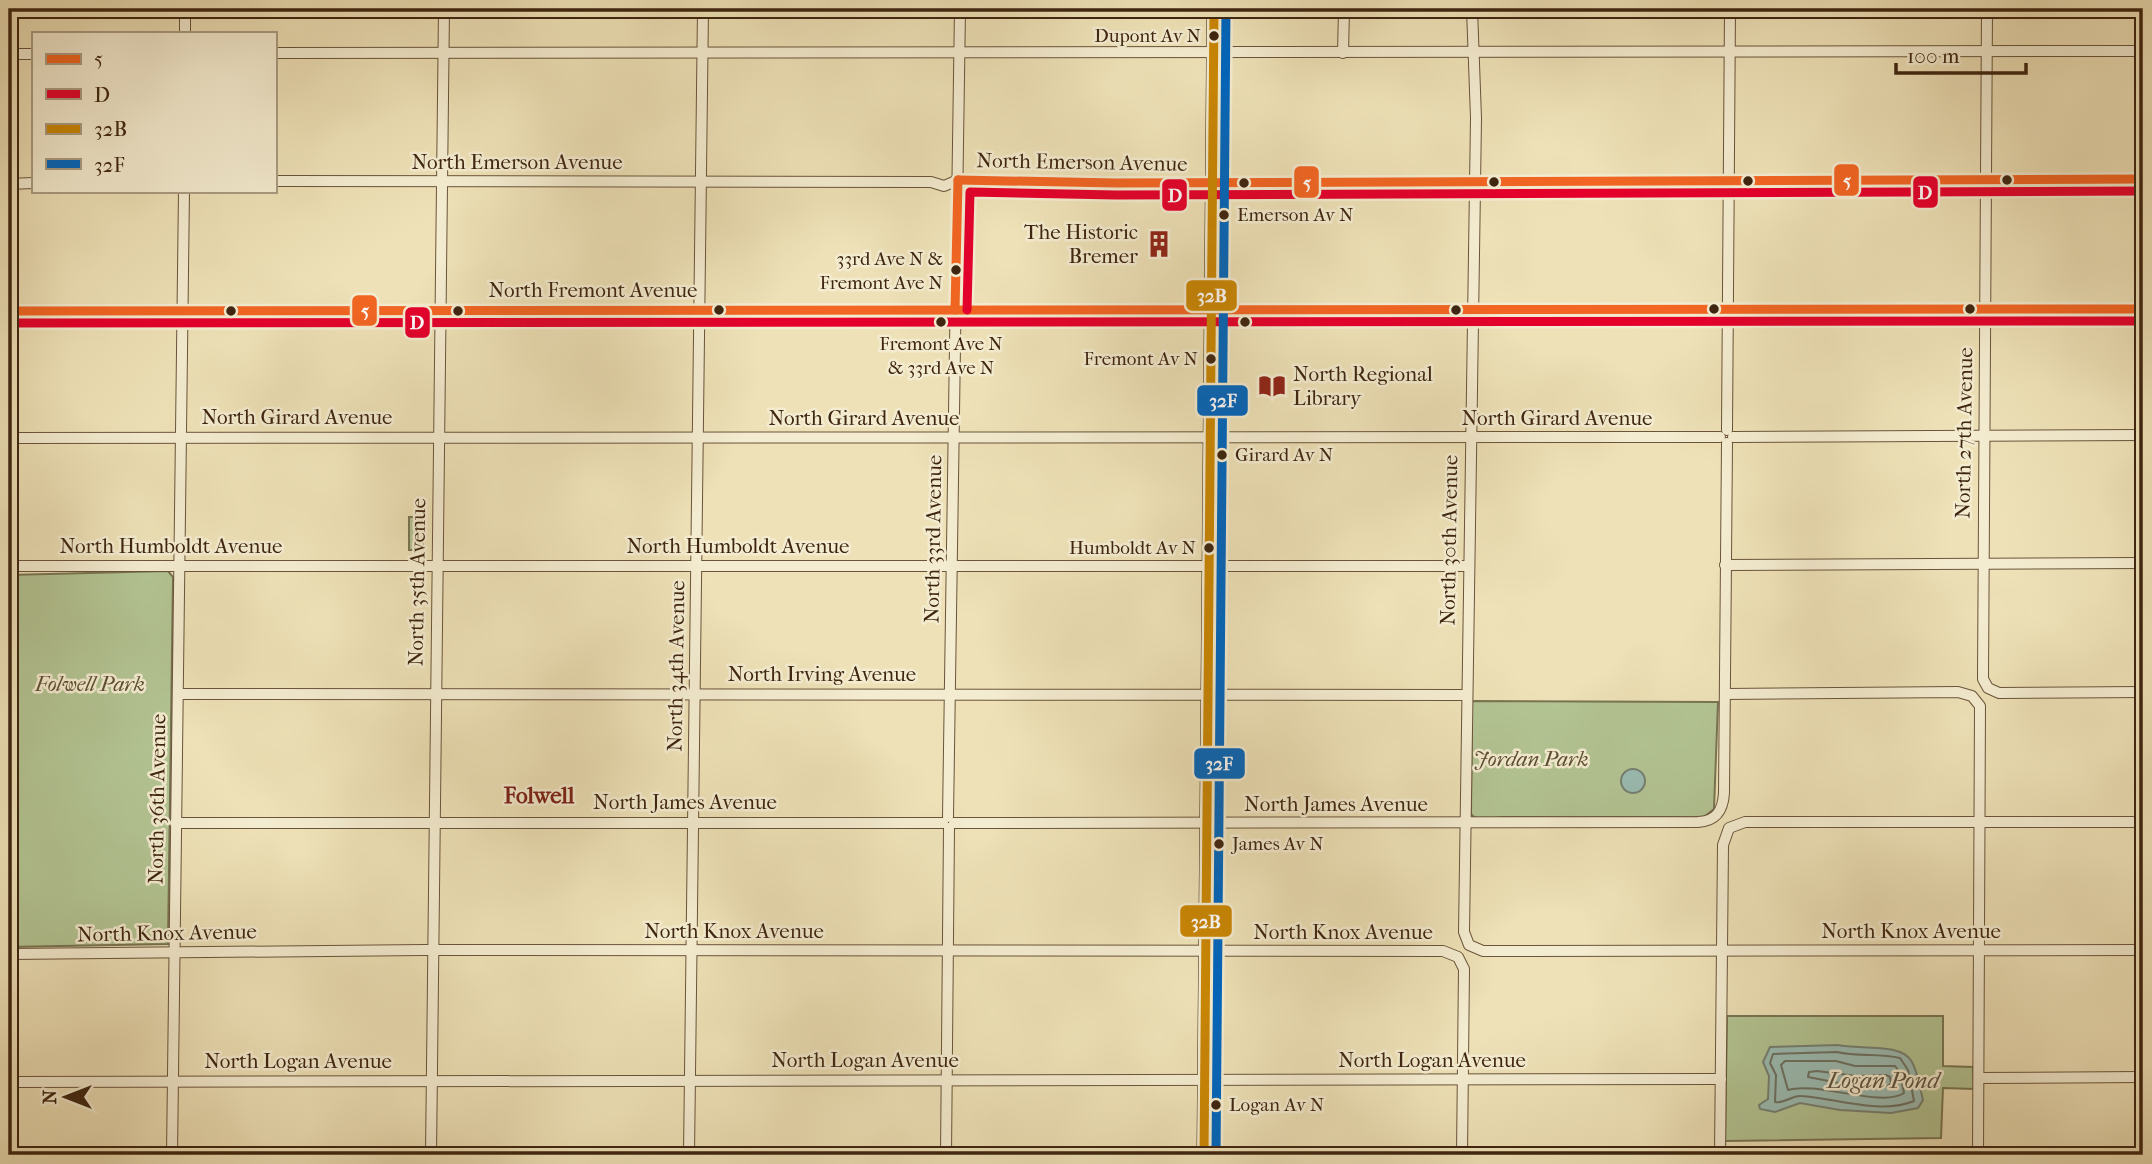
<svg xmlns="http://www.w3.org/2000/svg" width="2152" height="1164" viewBox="0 0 2152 1164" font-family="'IM FELL French Canon',serif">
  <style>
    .green { fill: #b3c493; stroke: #787452; stroke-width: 2 }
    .water { fill: #9abcb3; stroke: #758072; stroke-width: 2 }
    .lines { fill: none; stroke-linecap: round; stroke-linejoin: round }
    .shore { stroke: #6c7062; stroke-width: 2 }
    .minor-casing { stroke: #6a543a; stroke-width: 12 }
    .major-casing { stroke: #3e2510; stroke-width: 15 }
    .minor { stroke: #f4ecd0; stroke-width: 10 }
    .major { stroke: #eee1b7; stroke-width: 12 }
    .bus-1-casing { stroke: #f4ecd0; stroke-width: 14 }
    .bus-2-casing { stroke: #f4ecd0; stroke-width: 14 }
    .bus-3-casing { stroke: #f4ecd0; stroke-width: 14 }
    .bus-4-casing { stroke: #f4ecd0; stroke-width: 14 }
    .bus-1 { stroke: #f26522; stroke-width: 9 }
    .bus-2 { stroke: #e4002b; stroke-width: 9 }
    .bus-3 { stroke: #c98604; stroke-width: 9 }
    .bus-4 { stroke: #0065bd; stroke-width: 9 }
    .bus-dot { fill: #3e2510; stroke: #f4ecd0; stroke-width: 2.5 }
    .labels { text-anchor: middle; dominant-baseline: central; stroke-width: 5; stroke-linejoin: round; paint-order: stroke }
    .bus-label { font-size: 19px; fill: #3e2510; stroke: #f4ecd0; text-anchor: end }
    .street-label { font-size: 21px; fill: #3e2510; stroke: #f4ecd0 }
    .poi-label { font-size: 21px; fill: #3e2510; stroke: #f4ecd0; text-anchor: end }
    .park-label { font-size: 21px; font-style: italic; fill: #5b4d31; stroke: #f4ecd0 }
    .neighbourhood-label { font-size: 23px; font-weight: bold; fill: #7a1f14; stroke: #f4ecd0 }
    .water-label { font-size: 23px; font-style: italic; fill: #5a5241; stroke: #f4ecd0 }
    .line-badge { stroke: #f4ecd0; stroke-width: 2.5 }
    .badge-label { font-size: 19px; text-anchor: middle; font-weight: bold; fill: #fff }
  </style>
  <rect width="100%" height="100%" fill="#eee1b7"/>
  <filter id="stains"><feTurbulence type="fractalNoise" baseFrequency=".00286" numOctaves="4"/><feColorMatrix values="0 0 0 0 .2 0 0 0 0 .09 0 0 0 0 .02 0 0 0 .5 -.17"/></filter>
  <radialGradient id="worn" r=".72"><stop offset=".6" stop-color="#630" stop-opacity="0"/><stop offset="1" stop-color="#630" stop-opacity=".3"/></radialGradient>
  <g class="green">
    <rect x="409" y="517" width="14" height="33"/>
    <polygon points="168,571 173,577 168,944 9,947 9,575"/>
    <polygon points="1472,701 1718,702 1714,809 1704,817 1503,817 1477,820 1471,814"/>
    <polygon points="1727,1016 1943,1016 1943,1066 1973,1067 1974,1089 1943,1088 1941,1138 1725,1141"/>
  </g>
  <g class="water">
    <circle cx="1633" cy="781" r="12"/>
    <path d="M1838,1045c21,5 64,-3 74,17 6,11 8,26 11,38l-5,8 -27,5 -51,-3 -40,-7 -25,9 -15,-3 -1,-4 9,-6 1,-23 -6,-14 7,-15z"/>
  </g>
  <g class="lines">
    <g class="shore">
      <path d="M1837,1052c21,5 42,1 63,6l8,12 6,31c-33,14 -79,-3 -113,-5 -9,-1 -16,8 -26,6l1,-27 -6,-12 3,-9z"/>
      <path d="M1785,1061h51l19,5h40l5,7 4,20c-22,15 -88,-12 -116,-3l-7,-25z"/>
      <polygon points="1817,1071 1856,1076 1886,1075 1890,1077 1891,1083 1888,1086 1844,1084 1808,1077 1809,1072"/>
    </g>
    <defs>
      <g id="minor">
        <polyline points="1472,9 1476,118 1464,932 1469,945 1483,951 2143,950"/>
        <polyline points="1987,9 1983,679 1988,688 1999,693 2143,692"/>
        <polyline points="185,33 185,9"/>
        <polyline points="275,53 2143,51"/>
        <polyline points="1343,53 1344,9"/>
        <polyline points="9,54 33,54"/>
        <polyline points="275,181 931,182 944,186 958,180 1116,183 2143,179"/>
        <polyline points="9,184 33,183"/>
        <polyline points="9,311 2143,309"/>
        <polyline points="1727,430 1730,9"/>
        <polyline points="1733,437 2143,435"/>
        <polyline points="9,438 1720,437"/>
        <polyline points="1725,565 2143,563"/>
        <polyline points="9,566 1468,566"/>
        <polyline points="178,694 1466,695"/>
        <polyline points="1725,694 1958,692 1972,696 1980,706 1978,1155"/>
        <polyline points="948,817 960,9"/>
        <polyline points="175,823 943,823"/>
        <path d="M954,823l744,-1c19,-1 25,-12 26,-29l3,-350"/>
        <polyline points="9,954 424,950 1443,951 1458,957 1464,969 1462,1155"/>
        <polyline points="1979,1078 2143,1077"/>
        <polyline points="9,1082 1721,1079"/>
        <polyline points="172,1155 184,191"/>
        <polyline points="431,1155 444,9"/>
        <polyline points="689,1155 703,9"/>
        <polyline points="946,1155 949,828"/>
        <polyline points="1720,1155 1723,845 1729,828 1745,822 2143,822"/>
      </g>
      <polyline id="major" points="1204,1155 1214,9"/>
    </defs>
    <use href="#minor" class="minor-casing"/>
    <use href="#major" class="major-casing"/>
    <use href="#minor" class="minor"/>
    <use href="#major" class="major"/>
    <defs>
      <g id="bus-1">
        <polyline points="958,180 1116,183 2143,179"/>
        <polyline points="955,310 958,180"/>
        <polyline points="9,311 2143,309"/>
      </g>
      <g id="bus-2">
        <polyline points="967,310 970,192 1116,195 2143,191"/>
        <polyline points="9,323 2143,321"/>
      </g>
      <polyline id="bus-3" points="1204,1155 1214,9"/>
      <polyline id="bus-4" points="1216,1155 1226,9"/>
    </defs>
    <use href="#bus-1" class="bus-1-casing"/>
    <use href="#bus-2" class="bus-2-casing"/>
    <use href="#bus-3" class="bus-3-casing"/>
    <use href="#bus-4" class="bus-4-casing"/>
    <use href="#bus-1" class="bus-1"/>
    <use href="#bus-2" class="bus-2"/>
    <use href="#bus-3" class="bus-3"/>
    <use href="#bus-4" class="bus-4"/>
  </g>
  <defs>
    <symbol id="building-bare" viewBox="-9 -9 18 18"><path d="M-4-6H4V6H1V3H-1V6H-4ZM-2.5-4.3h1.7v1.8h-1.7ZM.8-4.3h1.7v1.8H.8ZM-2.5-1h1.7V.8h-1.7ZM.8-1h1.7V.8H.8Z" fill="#8f2418" stroke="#f4ecd0" stroke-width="2.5" paint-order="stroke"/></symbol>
    <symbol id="library-bare" viewBox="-9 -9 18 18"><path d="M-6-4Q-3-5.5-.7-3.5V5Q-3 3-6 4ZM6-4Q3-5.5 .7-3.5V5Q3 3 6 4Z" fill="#8f2418" stroke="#f4ecd0" stroke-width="2.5" paint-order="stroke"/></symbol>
  </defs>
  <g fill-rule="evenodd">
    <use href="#building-bare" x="1140" y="225" width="38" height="38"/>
    <use href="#library-bare" x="1253" y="367" width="38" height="38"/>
  </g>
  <g class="bus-dot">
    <circle cx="1214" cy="36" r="6"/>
    <circle cx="2007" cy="180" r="6"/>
    <circle cx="1748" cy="181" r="6"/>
    <circle cx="1494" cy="182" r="6"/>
    <circle cx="1244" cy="183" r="6"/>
    <circle cx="1224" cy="215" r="6"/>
    <circle cx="956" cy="270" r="6"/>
    <circle cx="1714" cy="309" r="6"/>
    <circle cx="1970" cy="309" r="6"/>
    <circle cx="719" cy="310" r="6"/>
    <circle cx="1456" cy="310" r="6"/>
    <circle cx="231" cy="311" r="6"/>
    <circle cx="458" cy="311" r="6"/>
    <circle cx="941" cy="322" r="6"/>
    <circle cx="1245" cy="322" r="6"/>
    <circle cx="1211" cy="359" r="6"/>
    <circle cx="1222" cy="455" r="6"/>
    <circle cx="1209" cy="548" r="6"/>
    <circle cx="1219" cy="844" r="6"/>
    <circle cx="1216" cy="1105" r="6"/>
  </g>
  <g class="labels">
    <g class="bus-label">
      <text x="1201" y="36">Dupont Av N</text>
      <text x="1237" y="215" text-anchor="start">Emerson Av N</text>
      <text x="943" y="259">33rd Ave N &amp;<tspan x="943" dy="24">Fremont Ave N</tspan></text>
      <text x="941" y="344" text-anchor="middle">Fremont Ave N<tspan x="941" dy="24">&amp; 33rd Ave N</tspan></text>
      <text x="1198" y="359">Fremont Av N</text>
      <text x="1235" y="455" text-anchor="start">Girard Av N</text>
      <text x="1196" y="548">Humboldt Av N</text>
      <text x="1232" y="844" text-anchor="start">James Av N</text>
      <text x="1229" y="1105" text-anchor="start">Logan Av N</text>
    </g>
    <g class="street-label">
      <text x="517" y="162">North Emerson Avenue</text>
      <text transform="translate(1082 162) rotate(1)">North Emerson Avenue</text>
      <text x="593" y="290">North Fremont Avenue</text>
      <text x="297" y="417">North Girard Avenue</text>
      <text x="864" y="418">North Girard Avenue</text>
      <text x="1557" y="418">North Girard Avenue</text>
      <text transform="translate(1964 433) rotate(-89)">North 27th Avenue</text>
      <text transform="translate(933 539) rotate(-89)">North 33rd Avenue</text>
      <text transform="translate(1449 540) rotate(-89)">North 30th Avenue</text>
      <text x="171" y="546">North Humboldt Avenue</text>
      <text x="738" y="546">North Humboldt Avenue</text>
      <text transform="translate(417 582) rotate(-89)">North 35th Avenue</text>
      <text transform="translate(676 666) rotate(-89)">North 34th Avenue</text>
      <text x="822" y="674">North Irving Avenue</text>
      <text transform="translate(157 799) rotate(-89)">North 36th Avenue</text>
      <text x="685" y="802">North James Avenue</text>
      <text x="1336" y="804">North James Avenue</text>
      <text x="734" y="931">North Knox Avenue</text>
      <text x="1911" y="931">North Knox Avenue</text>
      <text x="1343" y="932">North Knox Avenue</text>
      <text transform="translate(167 933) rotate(-1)">North Knox Avenue</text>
      <text x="865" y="1060">North Logan Avenue</text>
      <text x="1432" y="1060">North Logan Avenue</text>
      <text x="298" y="1061">North Logan Avenue</text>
    </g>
    <g class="poi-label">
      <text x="1138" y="232">The Historic<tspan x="1138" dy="24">Bremer</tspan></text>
      <text x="1293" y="374" text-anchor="start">North Regional<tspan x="1293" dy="24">Library</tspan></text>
    </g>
    <g class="park-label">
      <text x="90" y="684">Folwell Park</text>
      <text x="1531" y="759">Jordan Park</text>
    </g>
    <g class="neighbourhood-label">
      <text x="539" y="795">Folwell</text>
    </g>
    <g class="water-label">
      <text x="1883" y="1080">Logan Pond</text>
    </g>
  </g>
  <g class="line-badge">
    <rect x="1833" y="163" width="27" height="34" rx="7" fill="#f26522"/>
    <rect x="1293" y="165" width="27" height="34" rx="7" fill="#f26522"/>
    <rect x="1912" y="175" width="27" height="34" rx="7" fill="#e4002b"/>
    <rect x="1161" y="178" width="27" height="34" rx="7" fill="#e4002b"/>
    <rect x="1185" y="279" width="53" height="33" rx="7" fill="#c98604"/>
    <rect x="351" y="294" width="27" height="33" rx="7" fill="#f26522"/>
    <rect x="404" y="306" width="27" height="33" rx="7" fill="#e4002b"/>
    <rect x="1196" y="384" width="53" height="33" rx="7" fill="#0065bd"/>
    <rect x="1193" y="747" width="53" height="33" rx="7" fill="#0065bd"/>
    <rect x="1179" y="904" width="54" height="34" rx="7" fill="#c98604"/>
  </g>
  <g class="badge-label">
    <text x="1847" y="187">5</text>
    <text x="1307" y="189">5</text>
    <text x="1925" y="199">D</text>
    <text x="1175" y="202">D</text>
    <text x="1212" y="302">32B</text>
    <text x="365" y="317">5</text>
    <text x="417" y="329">D</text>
    <text x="1223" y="407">32F</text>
    <text x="1219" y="770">32F</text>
    <text x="1206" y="928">32B</text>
  </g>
  <rect width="2152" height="1164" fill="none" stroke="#eee1b7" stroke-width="35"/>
  <rect x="10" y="10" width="2131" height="1143" fill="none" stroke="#3e2510" stroke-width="3.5"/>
  <rect x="18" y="18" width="2117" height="1129" fill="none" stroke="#3e2510" stroke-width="2"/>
  <rect x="32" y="32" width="245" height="161" fill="#f4ecd0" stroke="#ab9c83" stroke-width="2"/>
  <rect x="46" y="54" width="35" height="10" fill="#f26522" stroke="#ab9c83" stroke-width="2"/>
  <text x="94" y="66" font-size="21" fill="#3e2510">5</text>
  <rect x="46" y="89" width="35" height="10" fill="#e4002b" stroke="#ab9c83" stroke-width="2"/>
  <text x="94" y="102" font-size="21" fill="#3e2510">D</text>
  <rect x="46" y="124" width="35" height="10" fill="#c98604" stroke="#ab9c83" stroke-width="2"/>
  <text x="94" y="136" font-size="21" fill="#3e2510">32B</text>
  <rect x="46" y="159" width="35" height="10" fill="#0065bd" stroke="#ab9c83" stroke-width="2"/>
  <text x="94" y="172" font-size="21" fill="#3e2510">32F</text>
  <g transform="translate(66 1097) rotate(270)" stroke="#f4ecd0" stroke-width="5" paint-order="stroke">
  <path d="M0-5L12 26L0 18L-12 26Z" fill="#3e2510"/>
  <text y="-10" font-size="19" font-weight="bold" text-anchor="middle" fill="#3e2510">N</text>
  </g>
  <path d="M1896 63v10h130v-10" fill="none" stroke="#3e2510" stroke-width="3.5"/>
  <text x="1907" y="63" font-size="21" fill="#3e2510" stroke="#f4ecd0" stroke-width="5" paint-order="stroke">100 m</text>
  <rect width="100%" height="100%" filter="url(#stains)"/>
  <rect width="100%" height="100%" fill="url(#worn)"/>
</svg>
